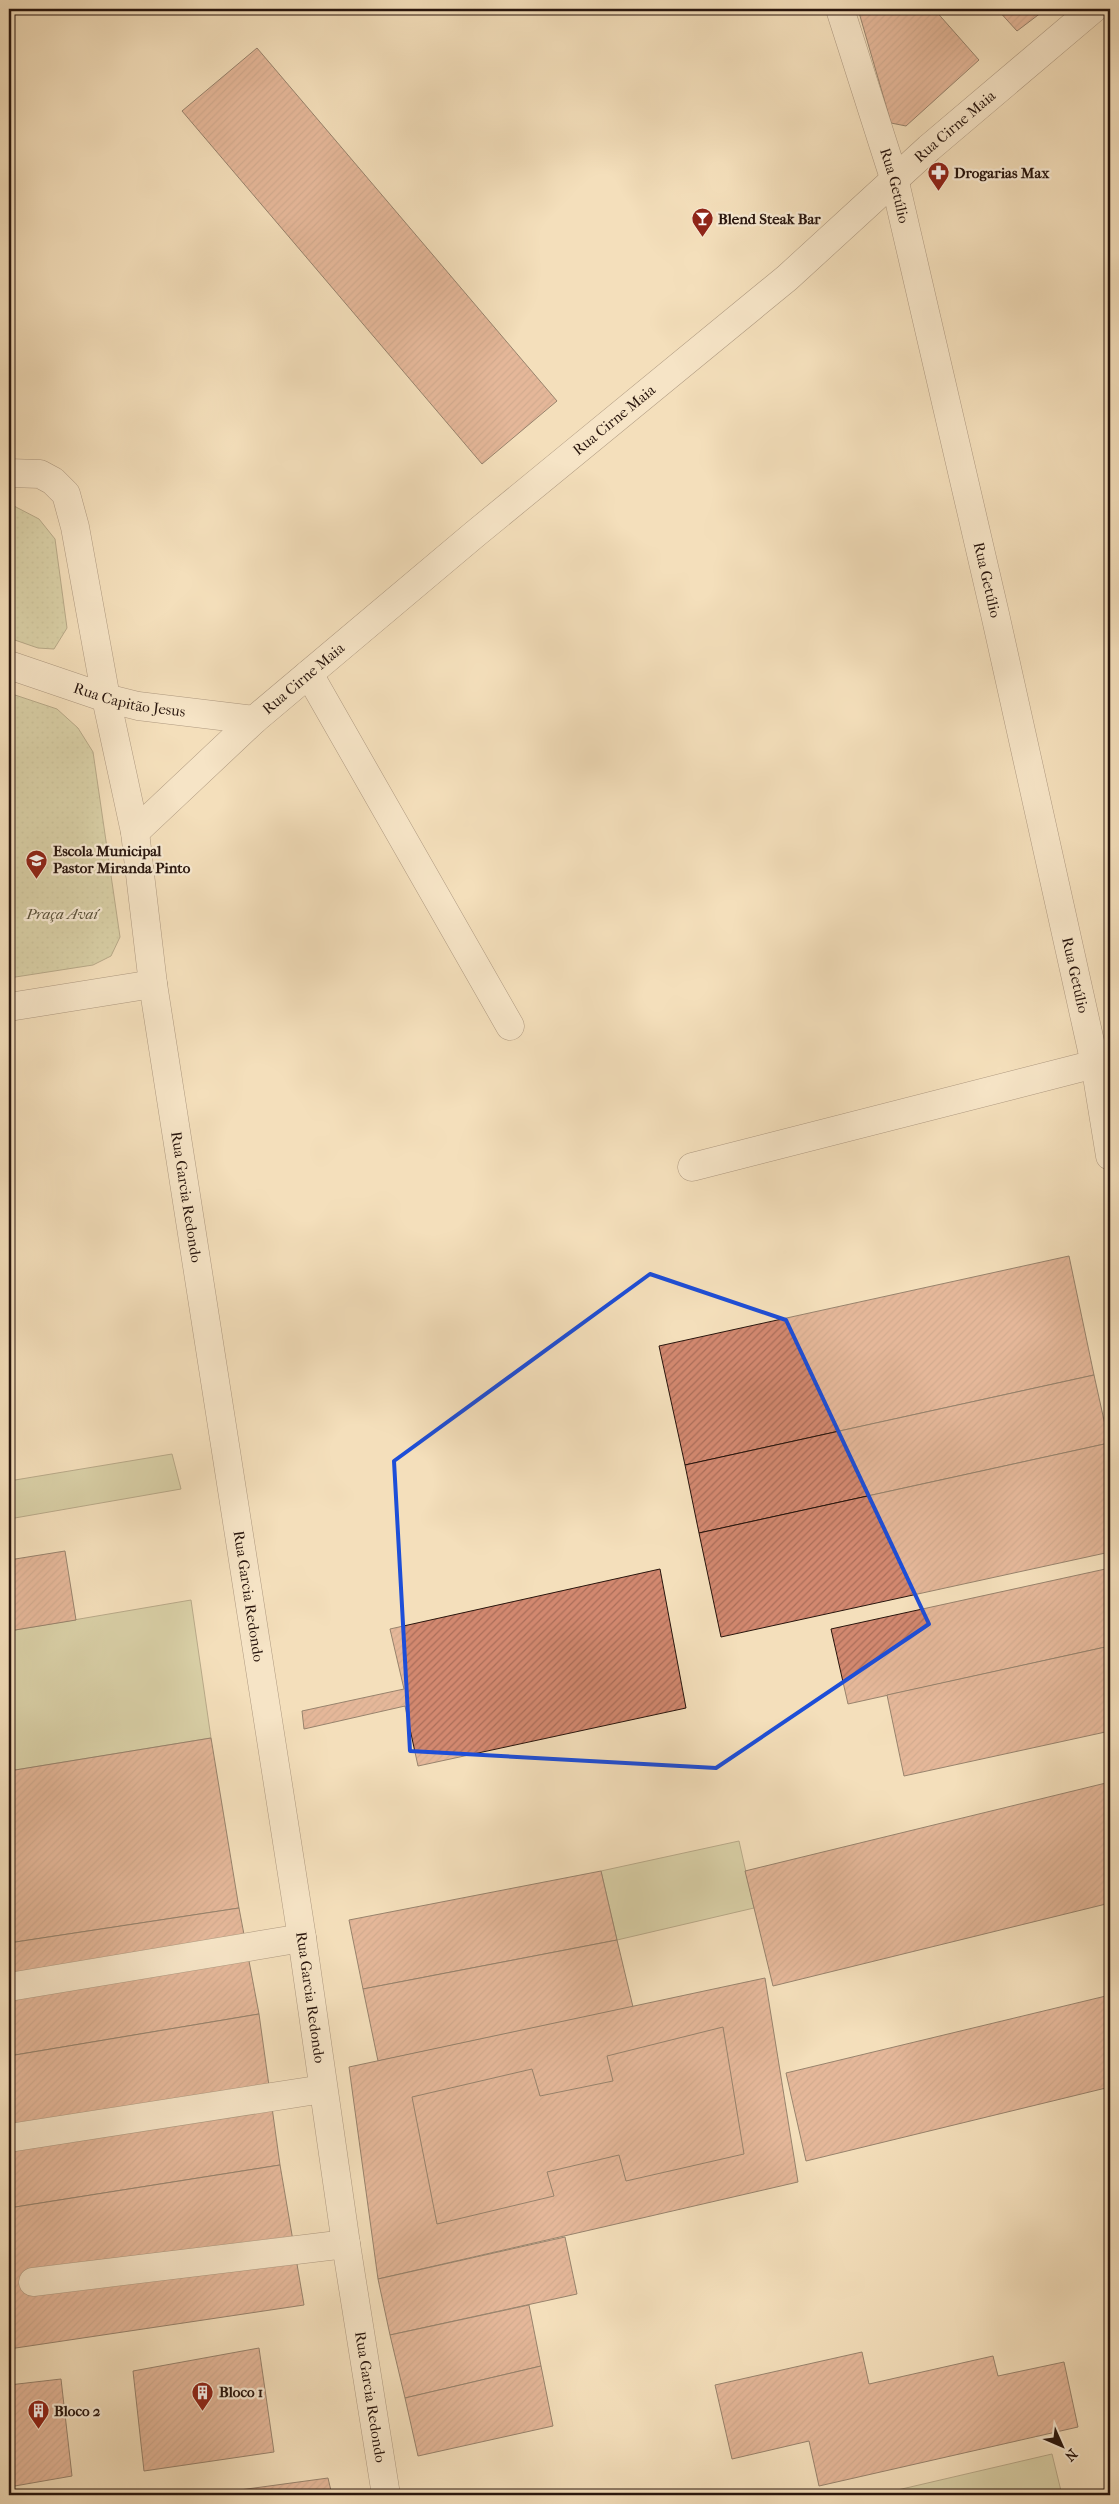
<svg xmlns="http://www.w3.org/2000/svg" width="1119" height="2504" viewBox="0 0 1119 2504" font-family="'IM FELL French Canon',serif">
  <style>
    .grass { fill: #bbc290; stroke: #726c4e }
    .park { fill: url(#park-dots); stroke: #726c4e }
    .building { fill: url(#building-hatch); stroke: #28150d }
    .lines { fill: none; stroke-linecap: round; stroke-linejoin: round }
    .minor-casing { stroke: #5b4838; stroke-width: 29 }
    .tertiary-casing { stroke: #5b4838; stroke-width: 29 }
    .minor { stroke: #f8ead3; stroke-width: 28 }
    .tertiary { stroke: #f8ead3; stroke-width: 28 }
    .marked { fill: none; stroke: #1d4ed8; stroke-width: 4; stroke-linejoin: round }
    .labels { text-anchor: middle; dominant-baseline: central; stroke-width: 4.5; stroke-linejoin: round; paint-order: stroke }
    .street-label { font-size: 15px; fill: #28150d; stroke: #f8ead3 }
    .poi-label { font-size: 15px; font-weight: bold; fill: #28150d; stroke: #f8ead3; text-anchor: start }
    .park-label { font-size: 15px; font-style: italic; fill: #5b523b; stroke: #f8ead3 }
  </style>
  <defs>
    <pattern id="park-dots" width="8" height="8" patternUnits="userSpaceOnUse" patternTransform="scale(1.25)"><rect width="8" height="8" fill="#bbc290"/><path d="M2 2h.1M6 6h.1" fill="none" stroke="#a1a67b" stroke-width="1.8" stroke-linecap="round"/></pattern>
    <pattern id="building-hatch" width="6" height="6" patternUnits="userSpaceOnUse" patternTransform="scale(1.25)"><rect width="6" height="6" fill="#d2886f"/><path d="M-1 1l2-2M0 6l6-6M5 7l2-2" fill="none" stroke="#aa6e5a"/></pattern>
  </defs>
  <rect width="100%" height="100%" fill="#f4dfbb"/>
  <filter id="stains"><feTurbulence type="fractalNoise" baseFrequency=".004" numOctaves="4"/><feColorMatrix values="0 0 0 0 .2 0 0 0 0 .09 0 0 0 0 .02 0 0 0 .5 -.17"/></filter>
  <radialGradient id="worn" r=".72"><stop offset=".6" stop-color="#630" stop-opacity="0"/><stop offset="1" stop-color="#630" stop-opacity=".3"/></radialGradient>
  <g class="grass">
    <polygon points="172,1454 181,1489 9,1519 9,1481"/>
    <polygon points="191,1600 211,1738 9,1771 9,1631"/>
    <polygon points="739,1841 754,1908 617,1940 601,1871"/>
    <polygon points="1052,2454 1062,2495 876,2495"/>
  </g>
  <g class="park">
    <polygon points="9,506 14,506 39,519 55,539 67,628 54,649 38,648 9,638"/>
    <polygon points="9,693 57,709 78,728 93,752 120,937 111,956 93,965 9,978"/>
  </g>
  <g class="building">
    <polygon points="858,9 934,9 979,60 906,126 891,123"/>
    <polygon points="997,9 1046,9 1017,31"/>
    <polygon points="257,48 557,401 482,464 182,111"/>
    <polygon points="1069,1256 1094,1375 685,1465 659,1346"/>
    <polygon points="1094,1375 1109,1443 699,1533 685,1465"/>
    <polygon points="1109,1443 1110,1552 721,1637 699,1533"/>
    <polygon points="65,1551 76,1620 9,1631 9,1560"/>
    <polygon points="1110,1568 1110,1646 848,1704 831,1629"/>
    <polygon points="660,1569 686,1708 418,1766 405,1706 304,1729 302,1711 404,1689 390,1629"/>
    <polygon points="1110,1646 1110,1731 904,1776 887,1695"/>
    <polygon points="211,1738 239,1908 9,1943 9,1771"/>
    <polygon points="1110,1782 1110,1903 773,1986 745,1871"/>
    <polygon points="601,1871 617,1940 363,1989 349,1920"/>
    <polygon points="239,1908 259,2014 9,2056 9,1943"/>
    <polygon points="617,1940 633,2007 378,2061 363,1989"/>
    <polygon points="765,1978 798,2182 378,2279 349,2067"/>
    <polygon points="1110,1995 1110,2087 806,2161 786,2073"/>
    <polygon points="259,2014 280,2165 9,2208 9,2056"/>
    <polygon points="723,2027 744,2154 626,2181 619,2155 547,2172 554,2196 437,2224 412,2097 532,2069 540,2096 613,2081 607,2056"/>
    <polygon points="280,2165 304,2305 9,2349 9,2208"/>
    <polygon points="565,2237 577,2294 390,2335 378,2279"/>
    <polygon points="529,2305 541,2366 405,2398 390,2335"/>
    <polygon points="259,2348 274,2452 144,2471 133,2371"/>
    <polygon points="862,2352 869,2384 993,2356 998,2376 1064,2362 1078,2427 819,2486 809,2441 732,2459 715,2385"/>
    <polygon points="541,2366 553,2426 418,2456 405,2398"/>
    <polygon points="61,2379 72,2476 9,2487 9,2385"/>
    <polygon points="328,2478 332,2495 203,2495"/>
  </g>
  <g class="lines">
    <defs>
      <g id="minor">
        <path id="s1" d="M9,473l31,1 13,7 13,13 9,33 31,171 29,134 18,152 149,954 44,306 40,251"/>
        <path id="s2" d="M9,665l97,33 32,8 116,14"/>
        <polyline points="309,674 510,1026"/>
        <path id="s3" d="M135,832l119,-112 221,-186 312,-256 142,-130 164,-139"/>
        <polyline points="9,1007 153,984"/>
        <polyline points="692,1167 1095,1064"/>
        <polyline points="9,1987 302,1938"/>
        <polyline points="9,2138 323,2089"/>
        <polyline points="33,2282 346,2244"/>
      </g>
      <g id="tertiary">
        <path id="s4" d="M840,9l54,169 101,436 100,450 15,92"/>
      </g>
    </defs>
    <use href="#minor" class="minor-casing"/>
    <use href="#tertiary" class="tertiary-casing"/>
    <use href="#minor" class="minor"/>
    <use href="#tertiary" class="tertiary"/>
  </g>
  <path d="M0 0H1119V2504H0ZM650,1274l136,46 143,304 -213,144 -306,-17 -16,-290z" fill="#f4dfbb" fill-opacity=".55" fill-rule="evenodd"/>
  <path class="marked" d="M650,1274l136,46 143,304 -213,144 -306,-17 -16,-290z"/>
  <defs>
    <symbol id="pharmacy-pin" viewBox="-11 -11 22 30"><path d="M0 17L-7.5 6A9.5 9.5 0 1 1 7.5 6Z" fill="#8f2418" stroke="#f8ead3"/><path d="M-2-6h4v4h4v4h-4v4h-4v-4h-4v-4h4Z" fill="#fff"/></symbol>
    <symbol id="bar-pin" viewBox="-11 -11 22 30"><path d="M0 17L-7.5 6A9.5 9.5 0 1 1 7.5 6Z" fill="#8f2418" stroke="#f8ead3"/><path d="M-6-5H6L.8 .8V4.5H3.5V6h-7V4.5H-.8V.8Z" fill="#fff"/></symbol>
    <symbol id="school-pin" viewBox="-11 -11 22 30"><path d="M0 17L-7.5 6A9.5 9.5 0 1 1 7.5 6Z" fill="#8f2418" stroke="#f8ead3"/><path d="M0-5L7-2L0 1L-7-2ZM-4 1L0 2.5L4 1V4Q0 6-4 4Z" fill="#fff"/></symbol>
    <symbol id="building-pin" viewBox="-11 -11 22 30"><path d="M0 17L-7.5 6A9.5 9.5 0 1 1 7.5 6Z" fill="#8f2418" stroke="#f8ead3"/><path d="M-4-6H4V6H1V3H-1V6H-4ZM-2.5-4.3h1.7v1.8h-1.7ZM.8-4.3h1.7v1.8H.8ZM-2.5-1h1.7V.8h-1.7ZM.8-1h1.7V.8H.8Z" fill="#fff"/></symbol>
  </defs>
  <g fill-rule="evenodd">
    <use href="#pharmacy-pin" x="926" y="160" width="25" height="34"/>
    <use href="#bar-pin" x="690" y="206" width="25" height="34"/>
    <use href="#school-pin" x="24" y="848" width="25" height="34"/>
    <use href="#building-pin" x="190" y="2380" width="25" height="34"/>
    <use href="#building-pin" x="26" y="2398" width="25" height="34"/>
  </g>
  <g class="labels">
    <g class="street-label">
      <text stroke="none"><textPath href="#s3" startOffset="1082">Rua Cirne Maia</textPath></text>
      <text stroke="none"><textPath href="#s4" startOffset="185">Rua Getúlio</textPath></text>
      <text stroke="none"><textPath href="#s3" startOffset="632">Rua Cirne Maia</textPath></text>
      <text stroke="none"><textPath href="#s4" startOffset="590">Rua Getúlio</textPath></text>
      <text stroke="none"><textPath href="#s3" startOffset="228">Rua Cirne Maia</textPath></text>
      <text stroke="none"><textPath href="#s2" startOffset="126">Rua Capitão Jesus</textPath></text>
      <text stroke="none"><textPath href="#s4" startOffset="995">Rua Getúlio</textPath></text>
      <text stroke="none"><textPath href="#s1" startOffset="778">Rua Garcia Redondo</textPath></text>
      <text stroke="none"><textPath href="#s1" startOffset="1182">Rua Garcia Redondo</textPath></text>
      <text stroke="none"><textPath href="#s1" startOffset="1588">Rua Garcia Redondo</textPath></text>
      <text stroke="none"><textPath href="#s1" startOffset="1992">Rua Garcia Redondo</textPath></text>
    </g>
    <g class="poi-label">
      <text x="954" y="173">Drogarias Max</text>
      <text x="718" y="219">Blend Steak Bar</text>
      <text x="53" y="851">Escola Municipal<tspan x="53" dy="17">Pastor Miranda Pinto</tspan></text>
      <text x="219" y="2392">Bloco 1</text>
      <text x="54" y="2411">Bloco 2</text>
    </g>
    <g class="park-label">
      <text x="62" y="914">Praça Avaí</text>
    </g>
  </g>
  <rect width="1119" height="2504" fill="none" stroke="#f4dfbb" stroke-width="30"/>
  <rect x="10" y="10" width="1099" height="2484" fill="none" stroke="#28150d" stroke-width="2.5"/>
  <rect x="15" y="15" width="1089" height="2474" fill="none" stroke="#28150d"/>
  <g transform="translate(1062 2446) rotate(135)" stroke="#f8ead3" stroke-width="4" paint-order="stroke">
  <path d="M0-4L9 19L0 12L-9 19Z" fill="#28150d"/>
  <text y="-8" font-size="14" font-weight="bold" text-anchor="middle" fill="#28150d">N</text>
  </g>
  <rect width="100%" height="100%" filter="url(#stains)"/>
  <rect width="100%" height="100%" fill="url(#worn)"/>
</svg>
